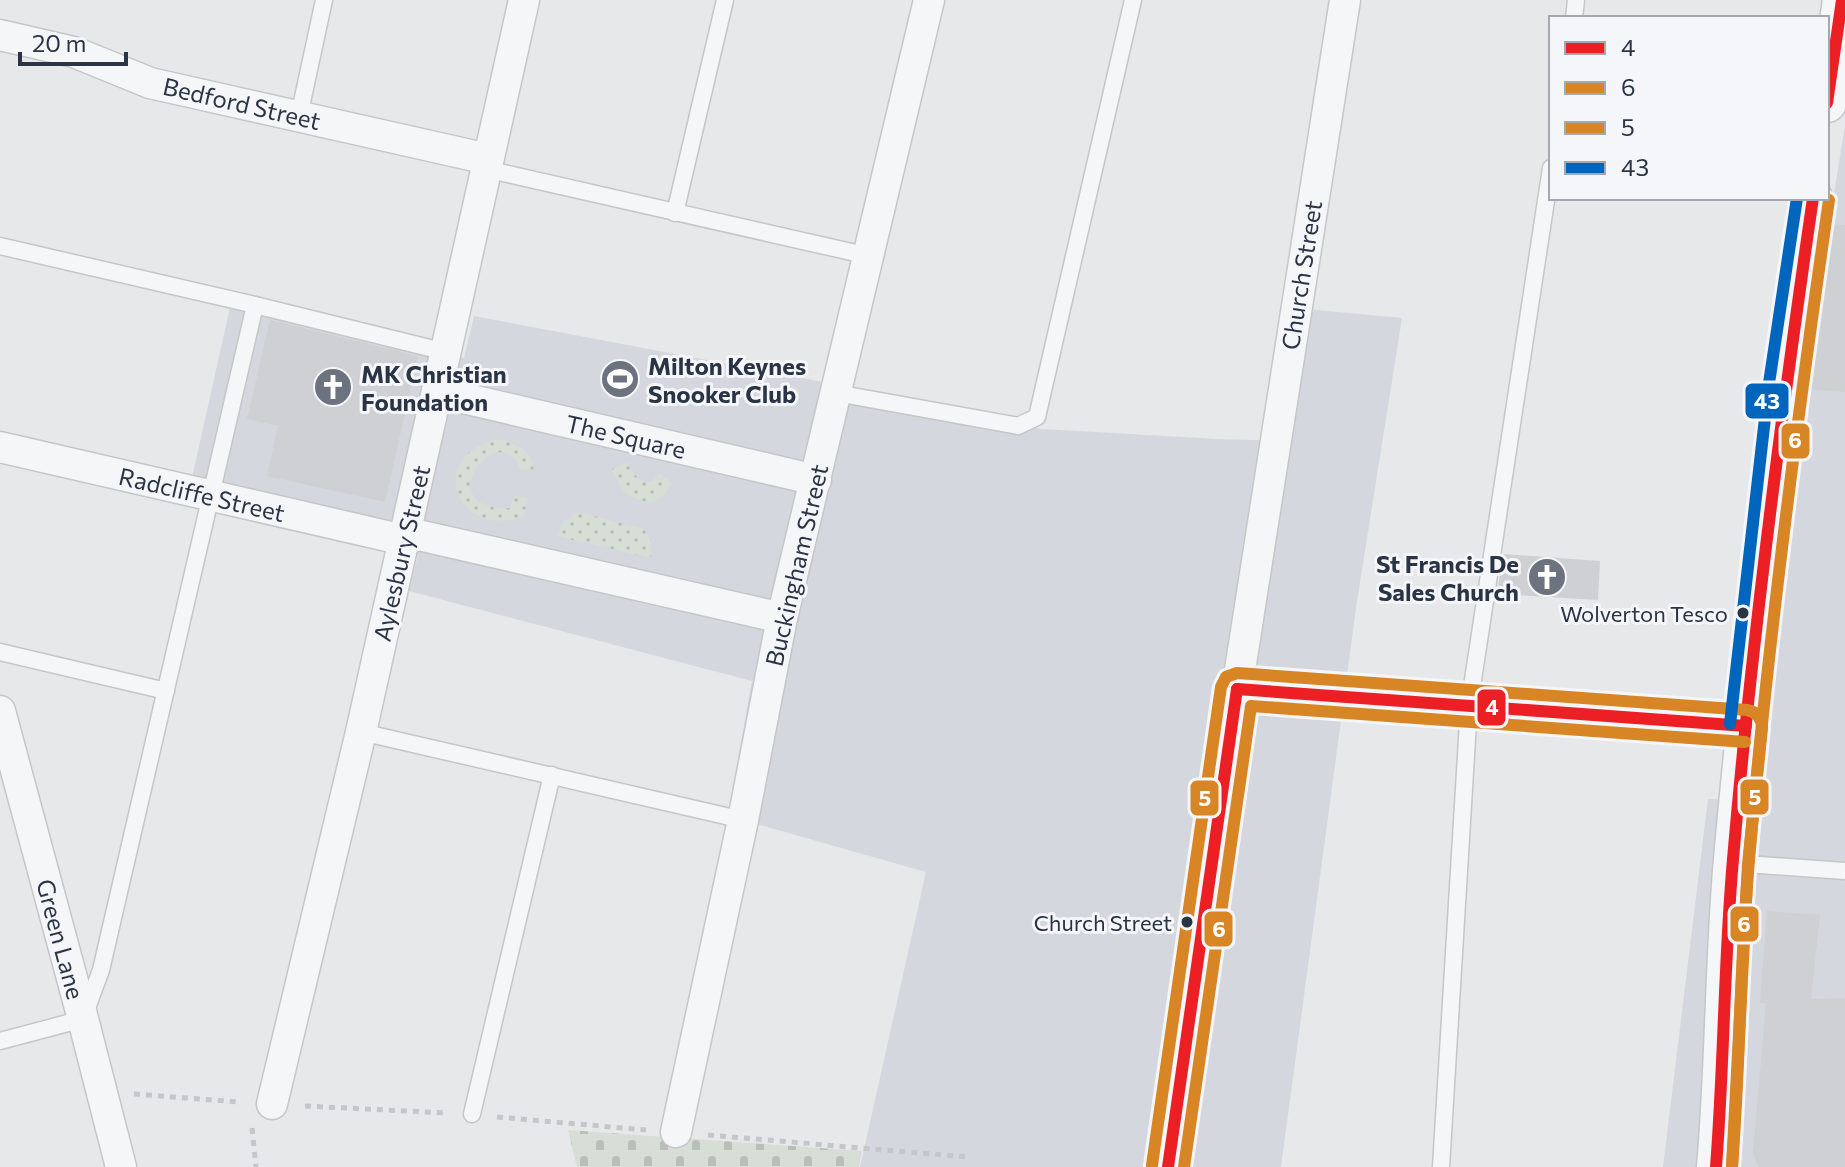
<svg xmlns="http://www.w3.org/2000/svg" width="1845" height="1167" viewBox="0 0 1845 1167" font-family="Commissioner,sans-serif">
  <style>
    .built { fill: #d4d7dd }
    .green { fill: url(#green-dots) }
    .cemetery { fill: url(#cemetery-stones) }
    .building { fill: #ced0d3 }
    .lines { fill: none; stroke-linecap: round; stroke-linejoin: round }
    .service-casing { stroke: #c4c6c8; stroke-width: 19 }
    .minor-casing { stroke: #c4c6c8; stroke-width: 33 }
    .tertiary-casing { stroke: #c4c6c8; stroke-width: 41 }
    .path { stroke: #c5c6ca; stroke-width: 5; stroke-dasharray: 6 6; stroke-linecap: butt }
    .service { stroke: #f5f6f7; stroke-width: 16 }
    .minor { stroke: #f5f6f7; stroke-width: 30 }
    .tertiary { stroke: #f5f6f7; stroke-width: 38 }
    .bus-1-casing { stroke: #f4f6f9; stroke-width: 18 }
    .bus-2-casing { stroke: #f4f6f9; stroke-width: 18 }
    .bus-3-casing { stroke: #f4f6f9; stroke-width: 18 }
    .bus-4-casing { stroke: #f4f6f9; stroke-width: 18 }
    .bus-1 { stroke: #ec1f25; stroke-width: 12 }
    .bus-2 { stroke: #d88625; stroke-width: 12 }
    .bus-3 { stroke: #d88625; stroke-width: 12 }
    .bus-4 { stroke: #0065bd; stroke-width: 12 }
    .bus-dot { fill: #2b3445; stroke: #f4f6f9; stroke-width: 3 }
    .labels { text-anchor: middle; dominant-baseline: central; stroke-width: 6; stroke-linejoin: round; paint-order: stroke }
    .bus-label { font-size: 22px; fill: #2b3445; stroke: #f4f6f9; text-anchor: end }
    .street-label { font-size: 24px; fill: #2b3445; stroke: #f4f6f9 }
    .poi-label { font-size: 24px; font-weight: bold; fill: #2b3445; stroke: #f4f6f9; text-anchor: start }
    .line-badge { stroke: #f4f6f9; stroke-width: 3 }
    .badge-label { font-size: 22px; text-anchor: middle; font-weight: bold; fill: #fff }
  </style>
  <defs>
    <pattern id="green-dots" width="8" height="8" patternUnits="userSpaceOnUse" patternTransform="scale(2)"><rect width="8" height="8" fill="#d6ded6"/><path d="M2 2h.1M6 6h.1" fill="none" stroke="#b8bfb9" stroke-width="1.8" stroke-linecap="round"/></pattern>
    <pattern id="cemetery-stones" width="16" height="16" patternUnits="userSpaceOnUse" patternTransform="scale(2)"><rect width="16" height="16" fill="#d6ded6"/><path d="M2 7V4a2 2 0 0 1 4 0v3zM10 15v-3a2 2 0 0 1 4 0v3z" fill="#b8bfb9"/></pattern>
  </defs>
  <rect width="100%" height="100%" fill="#e6e8ea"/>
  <g class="built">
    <polygon points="1845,125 1845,1167 1663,1167 1708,799 1763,802 1807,363"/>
    <polygon points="231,303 464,358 474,316 818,381 1042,429 1217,439 1287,441 1306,309 1402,318 1357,601 1281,1167 860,1167 926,872 728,816 752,681 409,591 418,555 187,500"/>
  </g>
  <g class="green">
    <path d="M496,439c20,5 36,9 38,32l-14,-2c-19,-54 -95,41 -10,39l4,-13 14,3 -4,18c-64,25 -102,-56 -28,-77z"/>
    <path d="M628,462c6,12 9,20 24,20l7,-9 13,10 -8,12 -12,8c-27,-5 -29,-10 -40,-34z"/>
    <polygon points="578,512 644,529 651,541 651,558 556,536 564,521"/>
  </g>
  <polygon class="cemetery" points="568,1130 862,1151 859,1167 577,1167"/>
  <g class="building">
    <polygon points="1831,224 1845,225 1845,392 1808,389"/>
    <polygon points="270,320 418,356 385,502 267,476 278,426 247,419"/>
    <polygon points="1503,554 1600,561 1598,600 1497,594"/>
    <polygon points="1767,911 1820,915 1811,999 1845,998 1845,1167 1758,1167 1753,1152 1766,1003 1760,1003"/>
  </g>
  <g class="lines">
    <defs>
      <g id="service">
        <polyline points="1574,18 1576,0"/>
        <polyline points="299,116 324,0"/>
        <polyline points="486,169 869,256"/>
        <polyline points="675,213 725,0"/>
        <polyline points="0,246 255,305 446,352"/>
        <polyline points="836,393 1018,426 1037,417 1133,0"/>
        <polyline points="0,652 166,691"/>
        <polyline points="361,732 743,820"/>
        <polyline points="1732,863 1845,871"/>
        <polyline points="0,1041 83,1019 101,970 255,305"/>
        <polyline points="472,1114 552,775"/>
        <polyline points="1441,1167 1469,706 1551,168"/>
      </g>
      <g id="minor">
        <polyline points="0,35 74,52 150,83 488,159"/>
        <polyline points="437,392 816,480"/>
        <polyline points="0,447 404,540"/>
        <polyline points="405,532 782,618"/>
        <polyline points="1237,689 1746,726"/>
        <polyline points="0,711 83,1019 121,1167"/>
        <polyline points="272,1104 361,732 524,0"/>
        <polyline points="676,1132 743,820 782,618 929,0"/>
        <polyline points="1168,1167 1237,689 1345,0"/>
      </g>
      <g id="tertiary">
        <polyline points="1827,103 1842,0"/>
        <path d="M1716,1167c9,-102 8,-206 17,-308 20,-221 47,-442 80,-661"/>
      </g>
    </defs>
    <use href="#service" class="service-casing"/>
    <use href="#minor" class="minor-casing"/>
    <use href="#tertiary" class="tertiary-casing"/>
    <g class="path">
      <polyline points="134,1094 239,1102"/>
      <polyline points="305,1106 447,1113"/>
      <polyline points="497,1117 646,1130"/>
      <polyline points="252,1128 256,1167"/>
      <polyline points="708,1135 967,1157"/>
    </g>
    <use href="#service" class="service"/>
    <use href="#minor" class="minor"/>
    <use href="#tertiary" class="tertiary"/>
    <defs>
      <g id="bus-1">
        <polyline points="1827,103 1842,0"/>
        <polyline points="1237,689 1746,726"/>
        <polyline points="1168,1167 1237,689"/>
        <path d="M1716,1167c8,-103 8,-206 17,-308 19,-221 48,-442 80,-661"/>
      </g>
      <g id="bus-2">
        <polyline points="1184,1167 1251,706 1745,742"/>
        <path d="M1732,1167c8,-102 8,-205 17,-307 19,-221 48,-441 80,-660"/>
      </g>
      <path id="bus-3" d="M1152,1165l69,-478 5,-10 11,-4 510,37c10,2 15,8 15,18l-14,136 -16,303"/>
      <polyline id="bus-4" points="1730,724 1769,383 1797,198"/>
    </defs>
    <use href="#bus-1" class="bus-1-casing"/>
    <use href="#bus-2" class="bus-2-casing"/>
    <use href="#bus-3" class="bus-3-casing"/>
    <use href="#bus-4" class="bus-4-casing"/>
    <use href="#bus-1" class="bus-1"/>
    <use href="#bus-2" class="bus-2"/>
    <use href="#bus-3" class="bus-3"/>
    <use href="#bus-4" class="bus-4"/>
  </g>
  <defs>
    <symbol id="stadium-disc" viewBox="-11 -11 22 22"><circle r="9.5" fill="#6c737f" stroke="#f4f6f9"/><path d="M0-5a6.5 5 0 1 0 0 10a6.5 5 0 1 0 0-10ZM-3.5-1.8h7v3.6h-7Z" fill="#fff"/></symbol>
    <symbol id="church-disc" viewBox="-11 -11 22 22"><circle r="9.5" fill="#6c737f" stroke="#f4f6f9"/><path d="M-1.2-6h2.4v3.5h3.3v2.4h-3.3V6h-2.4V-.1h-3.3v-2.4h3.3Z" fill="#fff"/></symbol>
  </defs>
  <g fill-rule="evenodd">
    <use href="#stadium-disc" x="598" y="357" width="44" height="44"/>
    <use href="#church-disc" x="311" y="365" width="44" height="44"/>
    <use href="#church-disc" x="1525" y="555" width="44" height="44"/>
  </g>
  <g class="bus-dot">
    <circle cx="1743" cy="613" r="7"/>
    <circle cx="1187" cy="922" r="7"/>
  </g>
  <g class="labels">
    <g class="bus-label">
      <text x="1728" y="613">Wolverton Tesco</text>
      <text x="1172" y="922">Church Street</text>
    </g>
    <g class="street-label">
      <text transform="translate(242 103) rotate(13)">Bedford Street</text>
      <text transform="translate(1301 275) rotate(-81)">Church Street</text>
      <text transform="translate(626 436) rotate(13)">The Square</text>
      <text transform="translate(202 494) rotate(13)">Radcliffe Street</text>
      <text transform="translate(401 553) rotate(-77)">Aylesbury Street</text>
      <text transform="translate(796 565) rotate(-77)">Buckingham Street</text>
      <text transform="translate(61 939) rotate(75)">Green Lane</text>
    </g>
    <g class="poi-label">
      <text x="648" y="365">Milton Keynes<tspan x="648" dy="28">Snooker Club</tspan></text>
      <text x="361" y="373">MK Christian<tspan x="361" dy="28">Foundation</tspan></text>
      <text x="1519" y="563" text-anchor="end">St Francis De<tspan x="1519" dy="28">Sales Church</tspan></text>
    </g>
  </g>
  <g class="line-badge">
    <rect x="1744" y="382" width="46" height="38" rx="8" fill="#0065bd"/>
    <rect x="1780" y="422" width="31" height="38" rx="8" fill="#d88625"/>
    <rect x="1476" y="688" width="31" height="39" rx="8" fill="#ec1f25"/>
    <rect x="1739" y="778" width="31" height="38" rx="8" fill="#d88625"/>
    <rect x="1189" y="779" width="31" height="38" rx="8" fill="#d88625"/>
    <rect x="1729" y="905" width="31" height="38" rx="8" fill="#d88625"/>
    <rect x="1203" y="910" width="31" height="38" rx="8" fill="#d88625"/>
  </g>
  <g class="badge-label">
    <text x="1767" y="409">43</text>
    <text x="1795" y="448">6</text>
    <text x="1492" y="715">4</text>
    <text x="1755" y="805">5</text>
    <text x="1205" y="806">5</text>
    <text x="1744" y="932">6</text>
    <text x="1219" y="937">6</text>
  </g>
  <rect x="1549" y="16" width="280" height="184" fill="#f4f6f9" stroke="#a4a8b1" stroke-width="2"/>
  <rect x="1565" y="42" width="40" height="12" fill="#ec1f25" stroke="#a4a8b1" stroke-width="2"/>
  <text x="1621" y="56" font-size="24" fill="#2b3445">4</text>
  <rect x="1565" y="82" width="40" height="12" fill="#d88625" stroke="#a4a8b1" stroke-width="2"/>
  <text x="1621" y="96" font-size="24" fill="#2b3445">6</text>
  <rect x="1565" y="122" width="40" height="12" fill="#d88625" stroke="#a4a8b1" stroke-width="2"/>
  <text x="1621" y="136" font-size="24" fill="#2b3445">5</text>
  <rect x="1565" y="162" width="40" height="12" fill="#0065bd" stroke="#a4a8b1" stroke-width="2"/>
  <text x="1621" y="176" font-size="24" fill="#2b3445">43</text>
  <path d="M20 52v12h106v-12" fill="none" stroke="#2b3445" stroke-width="4"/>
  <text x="32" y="52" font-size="24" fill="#2b3445" stroke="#f4f6f9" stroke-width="6" paint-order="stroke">20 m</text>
</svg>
